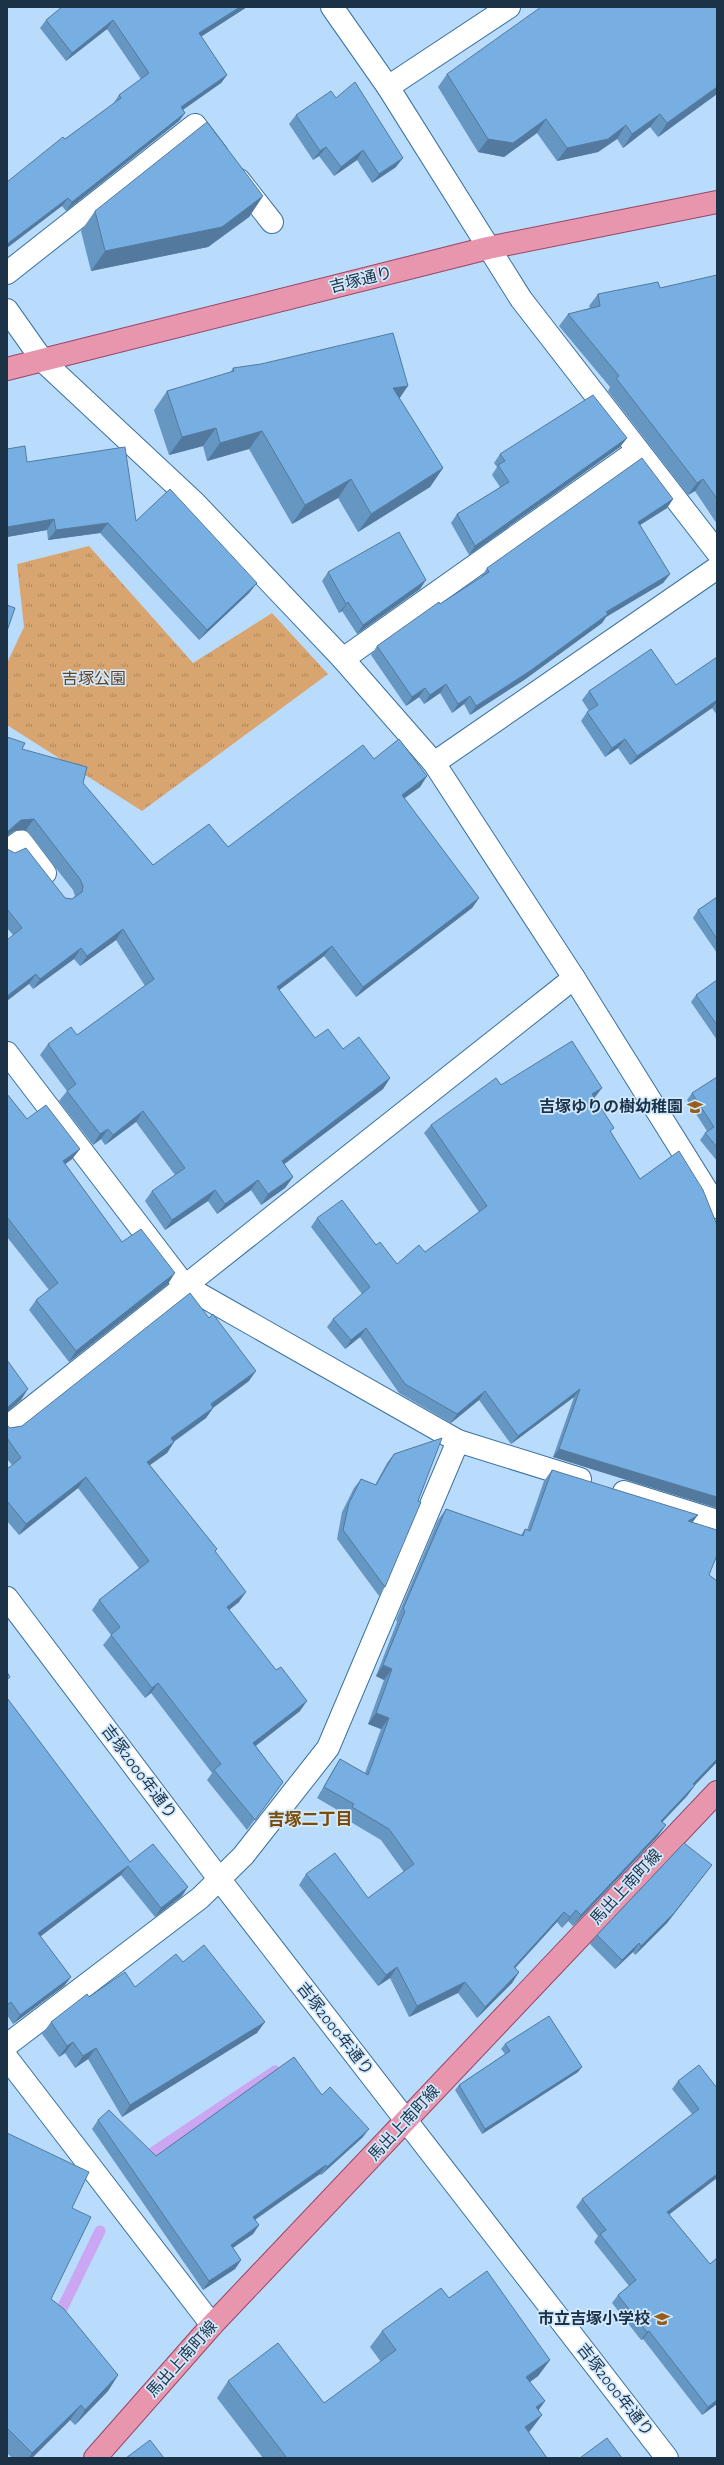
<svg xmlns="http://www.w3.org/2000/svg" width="724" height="2465" viewBox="0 0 724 2465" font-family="'Alegreya Sans','Noto Sans JP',sans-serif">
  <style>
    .park { fill: url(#park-tufts) }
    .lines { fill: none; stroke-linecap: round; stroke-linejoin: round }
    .stream { stroke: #cba6f2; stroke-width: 11 }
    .minor-casing { stroke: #3a71a0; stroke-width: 24 }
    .major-casing { stroke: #964666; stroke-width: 24 }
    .minor { stroke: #fff; stroke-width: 22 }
    .major { stroke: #e896ad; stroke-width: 22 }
    .wall { fill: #6696c2 }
    .shaded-wall { fill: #537a9e }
    .building { fill: #77afe2; stroke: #537a9e }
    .labels { text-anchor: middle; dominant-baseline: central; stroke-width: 3.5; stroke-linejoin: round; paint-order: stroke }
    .street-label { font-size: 16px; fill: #1b3247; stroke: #d1e8fd }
    .park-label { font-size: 16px; fill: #64431f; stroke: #d1e8fd }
    .poi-label { font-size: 16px; font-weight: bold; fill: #1b3247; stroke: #d1e8fd; text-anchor: end }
    .neighbourhood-label { font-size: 17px; font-weight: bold; fill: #7c4b04; stroke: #d1e8fd }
  </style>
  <defs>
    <pattern id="park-tufts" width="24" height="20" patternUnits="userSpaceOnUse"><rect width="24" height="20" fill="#d8a570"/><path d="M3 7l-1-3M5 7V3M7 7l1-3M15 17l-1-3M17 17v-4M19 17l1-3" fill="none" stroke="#ae875e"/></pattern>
  </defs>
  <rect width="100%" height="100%" fill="#badcfc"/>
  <polygon class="park" points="89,546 193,663 272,613 328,674 142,811 7,725 7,663 24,627 17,564"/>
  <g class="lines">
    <g class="stream">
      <polyline points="140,2161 275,2071"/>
      <polyline points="56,2321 100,2231"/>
    </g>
    <defs>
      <g id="minor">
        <polyline points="332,7 388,87 521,299 717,552"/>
        <polyline points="388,87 509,7"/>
        <polyline points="239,180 272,222"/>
        <polyline points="7,273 195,125 217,154"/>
        <polyline points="7,310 43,361 195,503 343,659 434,763 574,978 717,1207"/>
        <polyline points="343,659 638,450"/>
        <polyline points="434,763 717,568"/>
        <polyline points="7,851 21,841 45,873"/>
        <polyline points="7,1053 185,1286 458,1441 580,1479"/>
        <polyline points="7,1427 574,978"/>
        <polyline points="624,1492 717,1521"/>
        <polyline points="7,1598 220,1880 667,2458"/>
        <polyline points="7,2045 200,1898 243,1856 328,1748 458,1441"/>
        <polyline points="7,2058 212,2325"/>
      </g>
      <g id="major">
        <polyline points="7,369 488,248 717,202"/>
        <polyline points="95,2458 212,2325 717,1792"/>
      </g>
    </defs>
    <use href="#minor" class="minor-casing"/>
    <use href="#major" class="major-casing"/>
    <use href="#minor" class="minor"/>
    <use href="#major" class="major"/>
  </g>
  <g class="wall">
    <polygon points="62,7 247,7 201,36 227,75 221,83 183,110 185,113 179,121 66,211 62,206 65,139 113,104 119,95 141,79 107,29 66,61 40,28 46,20"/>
    <polygon points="447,74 717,94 658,137 650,127 623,148 617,139 598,152 557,161 537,133 504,157 478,152 438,87"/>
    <polygon points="336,98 396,167 372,183 357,160 334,176 319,156 313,160 289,124 296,115"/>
    <polygon points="263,196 249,217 208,247 91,271 81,231 95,211"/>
    <polygon points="717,275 717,524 695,491 688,495 608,391 610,387 559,326 568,314 590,308 589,306 598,294 660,288"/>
    <polygon points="233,368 399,398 443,468 430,487 358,532 338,498 292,524 249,449 207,461 203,446 169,455 154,410 167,391 230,373"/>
    <polygon points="627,438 620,447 469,555 451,523 457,514 500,487 492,475 497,467 494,463 500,454"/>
    <polygon points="7,449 27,462 136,521 257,583 249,593 199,640 100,533 48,540 47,530 7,537"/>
    <polygon points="673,499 667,508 640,525 670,574 663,583 606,617 602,623 524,680 470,715 464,704 452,713 440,693 424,704 419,697 406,706 371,655 377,646 440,604 481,577 487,568"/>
    <polygon points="328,572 420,589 357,634 342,611 339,613 322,581"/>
    <polygon points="717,657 717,715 712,708 630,765 618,748 605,757 581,721 587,712 589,711 582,700 589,691 676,685"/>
    <polygon points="22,749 83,783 153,865 228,847 374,759 427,776 420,787 404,798 479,898 472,908 356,997 324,956 279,990 315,1038 343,1049 390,1078 383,1089 284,1164 293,1177 285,1188 261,1205 251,1190 217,1214 208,1201 165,1230 145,1201 152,1191 175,1175 136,1122 105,1145 101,1139 93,1145 59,1101 67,1091 40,1055 48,1044 77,1035 145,986 116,940 80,966 74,959 33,989 29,984 13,935 7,928 7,849 65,898 72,899 75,896 73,890 26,830 14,831"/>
    <polygon points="717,897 717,953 693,918 698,910"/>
    <polygon points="717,980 717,1040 691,1002 696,995"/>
    <polygon points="717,1077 717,1161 700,1140 705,1133 707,1131 687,1100 692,1093"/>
    <polygon points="501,1085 596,1096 594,1097 611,1132 640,1179 717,1225 717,1508 553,1457 574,1397 511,1444 479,1400 451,1423 399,1393 360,1337 345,1349 327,1327 333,1319 362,1294 311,1227 317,1218 376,1245 397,1264 425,1252 479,1212 424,1133 431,1125"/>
    <polygon points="7,1094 27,1119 80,1149 72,1159 65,1164 122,1242 168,1284 69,1362 29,1310 36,1300 49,1290 7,1237"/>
    <polygon points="249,1381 213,1408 206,1418 174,1442 167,1453 150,1465 217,1549 215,1551 239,1602 229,1610 300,1711 256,1746 283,1782 247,1830 207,1780 212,1773 151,1693 145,1698 103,1645 111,1635 92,1610 99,1600 139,1568 78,1488 19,1535 7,1521 7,1469 12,1465 7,1459 7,1425 10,1428 22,1426"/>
    <polygon points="394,1454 418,1501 385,1587 379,1596 337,1539 342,1512 354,1488 361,1479 375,1485 387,1463"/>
    <polygon points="552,1470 693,1523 709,1575 717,1581 717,1762 695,1785 687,1796 662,1822 666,1825 658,1836 573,1926 568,1921 562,1928 557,1922 515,1968 519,1972 512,1983 477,2018 458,1993 409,2017 390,1978 378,1986 299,1885 306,1874 368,1898 404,1872 381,1840 344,1818 346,1815 317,1798 333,1770 340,1759 365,1773 381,1729 368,1724 384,1680 376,1676 397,1622 396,1620 438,1520 446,1509 521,1535 525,1529 527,1530 544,1481"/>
    <polygon points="7,1698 130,1862 182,1896 155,1917 121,1875 40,1936 71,1977 64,1986 13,2024 7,2015"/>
    <polygon points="705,1874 667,1923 635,1955 633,1952 615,1969 590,1944 597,1935"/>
    <polygon points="183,1962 257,2033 122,2117 88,2059 75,2068 65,2053 59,2057 42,2034 51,2022 89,1997 135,1987"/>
    <polygon points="505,2044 578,2072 482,2134 455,2090 459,2085 505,2054 501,2049"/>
    <polygon points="678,2081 717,2088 669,2214 710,2264 717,2258 717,2404 702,2415 643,2339 641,2340 612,2303 618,2295 629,2286 594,2242 598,2236 576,2207 582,2199 692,2114 672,2089"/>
    <polygon points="322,2095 363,2137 321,2175 320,2174 255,2220 259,2225 253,2234 233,2248 241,2260 235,2269 203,2290 92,2129 98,2120 156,2156"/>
    <polygon points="7,2133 72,2208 51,2299 118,2375 108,2391 75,2425 70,2420 32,2458 12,2458 7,2453"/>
    <polygon points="449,2298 550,2360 538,2376 530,2382 545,2401 538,2410 542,2415 529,2432 547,2458 263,2458 217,2398 228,2381 324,2403 381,2362 370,2347 382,2331"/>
  </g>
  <g class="shaded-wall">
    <polygon points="240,7 247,7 193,42 199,33"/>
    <polygon points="113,20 107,29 66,61 72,53"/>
    <polygon points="227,75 221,83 175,115 181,107"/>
    <polygon points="717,87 717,94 658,137 667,123"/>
    <polygon points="185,113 179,121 66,211 72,202"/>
    <polygon points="660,114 650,127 623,148 632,134"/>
    <polygon points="546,119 537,133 504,157 478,152 488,139"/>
    <polygon points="626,125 617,139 598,152 557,161 567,148"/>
    <polygon points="326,147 319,156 313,160 320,151"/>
    <polygon points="363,150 357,160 334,176 341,167"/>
    <polygon points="403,158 396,167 372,183 379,174"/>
    <polygon points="263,196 249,217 208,247 91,271 105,251"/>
    <polygon points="68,198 62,206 7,248 7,244"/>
    <polygon points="408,386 395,405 393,388"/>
    <polygon points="216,428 203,446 169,455 182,437"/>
    <polygon points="262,431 249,449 207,461 220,443"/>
    <polygon points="627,438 620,447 469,555 475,546"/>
    <polygon points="443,468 430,487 358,532 371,514"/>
    <polygon points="351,479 338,498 292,524 305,505"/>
    <polygon points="703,479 695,491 688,495 697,483"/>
    <polygon points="673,499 667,508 632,530 638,522"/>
    <polygon points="54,519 47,530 7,537 7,527"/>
    <polygon points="108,523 100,533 48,540 56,530"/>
    <polygon points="670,574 663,583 606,617 602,623 524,680 470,715 476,706 606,612"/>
    <polygon points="426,580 420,589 357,634 363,625"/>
    <polygon points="257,583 249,593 199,640 207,630"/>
    <polygon points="348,602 342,611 339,613 346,604"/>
    <polygon points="446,684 440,693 424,704 430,695"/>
    <polygon points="425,688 419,697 406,706 412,697"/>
    <polygon points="470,696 464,704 452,713 458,704"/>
    <polygon points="717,700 717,702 712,708 630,765 637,756"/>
    <polygon points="625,739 618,748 605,757 612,748"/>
    <polygon points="427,776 420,787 394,806 402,795"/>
    <polygon points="34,819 26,830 14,831 7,836 7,832 21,820"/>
    <polygon points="479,898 472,908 356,997 363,987"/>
    <polygon points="123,929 116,940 80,966 87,956"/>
    <polygon points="332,946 324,956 270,997 277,987"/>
    <polygon points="81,948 74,959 33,989 40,979"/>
    <polygon points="36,974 29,984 7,1001 7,996"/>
    <polygon points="390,1078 383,1089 274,1172 282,1161"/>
    <polygon points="602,1088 596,1096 586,1103 592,1094"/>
    <polygon points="143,1111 136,1122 105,1145 113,1135"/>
    <polygon points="108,1129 101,1139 93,1145 100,1134"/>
    <polygon points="80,1149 72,1159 55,1172 63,1161"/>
    <polygon points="293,1177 285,1188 261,1205 268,1194"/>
    <polygon points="258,1180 251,1190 217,1214 225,1204"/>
    <polygon points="215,1190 208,1201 165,1230 172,1220"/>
    <polygon points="175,1273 168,1284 69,1362 76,1351"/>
    <polygon points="366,1328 360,1337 345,1349 351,1340"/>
    <polygon points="256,1371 249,1381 203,1415 211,1404"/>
    <polygon points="28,1389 21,1400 7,1412 7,1408"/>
    <polygon points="580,1389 574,1397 511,1444 518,1436"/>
    <polygon points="485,1391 479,1400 451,1423 457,1414"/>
    <polygon points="213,1408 206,1418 164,1448 171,1438"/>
    <polygon points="174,1442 167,1453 140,1472 147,1462"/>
    <polygon points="559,1449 717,1497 717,1508 553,1457"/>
    <polygon points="86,1477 78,1488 19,1535 26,1524"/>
    <polygon points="698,1515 690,1526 688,1521"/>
    <polygon points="246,1592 239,1602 220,1617 227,1607"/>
    <polygon points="383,1665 392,1669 384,1680 376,1676"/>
    <polygon points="158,1683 151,1693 145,1698 152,1688"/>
    <polygon points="307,1701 300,1711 246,1753 253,1743"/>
    <polygon points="376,1713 389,1718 381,1729 368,1724"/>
    <polygon points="717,1759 717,1762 695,1785 687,1796 653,1832 661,1821 693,1784"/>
    <polygon points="666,1825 658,1836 573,1926 581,1915"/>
    <polygon points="712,1865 667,1923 635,1955 641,1946"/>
    <polygon points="128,1866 121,1875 32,1943 38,1933"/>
    <polygon points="188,1887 182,1896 155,1917 161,1908"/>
    <polygon points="576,1910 568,1921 562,1928 570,1917"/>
    <polygon points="564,1912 557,1922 506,1978 514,1967"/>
    <polygon points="639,1943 633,1952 615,1969 622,1960"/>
    <polygon points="397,1967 390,1978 378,1986 386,1975"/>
    <polygon points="519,1972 512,1983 477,2018 485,2007"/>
    <polygon points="71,1977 64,1986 13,2024 20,2015"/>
    <polygon points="465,1982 458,1993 409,2017 417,2006"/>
    <polygon points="265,2022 257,2033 122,2117 130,2105"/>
    <polygon points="73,2042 65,2053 59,2057 67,2046"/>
    <polygon points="96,2048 88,2059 75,2068 83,2056"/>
    <polygon points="582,2067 578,2072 482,2134 485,2129"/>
    <polygon points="369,2129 363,2137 321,2175 327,2167"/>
    <polygon points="326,2165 320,2174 247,2225 253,2217"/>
    <polygon points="717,2174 717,2178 662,2220 667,2212"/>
    <polygon points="259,2225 253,2234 225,2253 231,2245"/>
    <polygon points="241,2260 235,2269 203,2290 209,2281"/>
    <polygon points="649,2331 643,2339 641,2340 647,2332"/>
    <polygon points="550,2360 538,2376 515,2393 526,2377"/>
    <polygon points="118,2375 108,2391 75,2425 85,2410"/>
    <polygon points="717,2400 717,2404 702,2415 708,2407"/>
    <polygon points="545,2401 533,2418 536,2407"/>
    <polygon points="81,2405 70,2420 32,2458 29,2458 32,2453"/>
    <polygon points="542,2415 530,2431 514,2443 525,2427"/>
  </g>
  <g class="building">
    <polygon points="62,7 240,7 199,33 227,75 181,107 185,113 72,202 68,198 7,244 7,182 63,137 65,139 121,98 119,95 149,73 113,20 72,53 46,20"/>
    <polygon points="541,7 717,7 717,87 667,123 660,114 632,134 626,125 608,139 567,148 546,119 513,143 488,139 447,74"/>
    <polygon points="355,82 403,158 379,174 363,150 341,167 326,147 320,151 296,115 331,91 336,98"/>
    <polygon points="207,122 263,196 222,227 105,251 95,211"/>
    <polygon points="717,275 717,499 703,479 697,483 616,378 619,376 568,314 600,306 598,294 658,282 660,288"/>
    <polygon points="393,333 408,386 393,388 443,468 371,514 351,479 305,505 262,431 220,443 216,428 182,437 167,391 234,371 233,368 261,364"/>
    <polygon points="593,395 627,438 475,546 457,514 509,482 498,465 505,461 500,454"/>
    <polygon points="25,446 27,462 125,447 136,521 170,489 257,583 207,630 108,523 56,530 54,519 7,527 7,449"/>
    <polygon points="642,458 673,499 638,522 670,574 606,612 608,614 530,671 476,706 470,696 458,704 446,684 430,695 425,688 412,697 377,646 439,602 440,604 489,572 487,568"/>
    <polygon points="399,532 426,580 363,625 348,602 346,604 328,572"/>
    <polygon points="7,605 15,608 7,631"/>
    <polygon points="651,649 676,685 717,657 717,700 637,756 625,739 612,748 587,712 598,705 589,691"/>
    <polygon points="7,737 25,743 22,749 87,767 83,783 153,865 209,824 228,847 363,745 374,759 399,739 427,776 402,795 479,898 363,987 332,946 277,987 315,1038 328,1029 343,1049 359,1037 390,1078 282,1161 293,1177 268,1194 258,1180 225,1204 215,1190 172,1220 152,1191 185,1168 143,1111 113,1135 108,1129 100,1134 67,1091 76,1084 48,1044 71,1027 77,1035 154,979 123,929 87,956 81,948 40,979 36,974 7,996 7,940 22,928 7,909 7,849 15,853 26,848 65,898 72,899 82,892 83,886 80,879 34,819 21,820 7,832"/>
    <polygon points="717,897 717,939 698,910"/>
    <polygon points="717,980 717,1025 696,995"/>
    <polygon points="572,1041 602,1088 592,1094 614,1128 610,1131 640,1179 679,1151 703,1190 717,1225 717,1497 559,1449 580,1389 518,1436 485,1391 457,1414 405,1384 366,1328 351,1340 333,1319 370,1287 317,1218 342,1200 376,1245 380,1242 397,1264 419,1245 425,1252 487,1206 431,1125 496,1078 501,1085"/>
    <polygon points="717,1077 717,1147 705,1133 714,1127 692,1093"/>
    <polygon points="7,1094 27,1119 46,1105 80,1149 63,1161 122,1242 141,1229 175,1273 76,1351 36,1300 58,1283 7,1217"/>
    <polygon points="190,1293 209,1318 213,1314 256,1371 211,1404 213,1408 171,1438 174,1442 147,1462 217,1549 215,1551 246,1592 227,1607 276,1670 281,1667 307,1701 253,1743 283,1782 255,1820 214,1770 221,1764 158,1683 152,1688 111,1635 120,1627 99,1600 149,1561 86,1477 26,1524 7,1501 7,1469 21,1458 7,1438 7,1425 10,1428 22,1426"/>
    <polygon points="7,1360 28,1389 7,1408"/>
    <polygon points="442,1438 418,1501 421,1502 385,1587 343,1530 349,1503 361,1479 376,1485 394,1454"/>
    <polygon points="552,1470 698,1515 688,1521 717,1530 717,1555 709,1575 717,1581 717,1759 693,1784 695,1785 661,1821 666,1825 581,1915 576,1910 570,1917 564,1912 514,1967 519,1972 485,2007 465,1982 417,2006 397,1967 386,1975 306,1874 335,1853 368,1898 414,1864 389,1829 352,1807 354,1804 324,1787 340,1759 368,1775 389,1718 376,1713 392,1669 383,1665 405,1611 403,1609 446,1509 523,1536 525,1529 530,1531"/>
    <polygon points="7,1672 10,1677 7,1680"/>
    <polygon points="7,1698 130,1862 153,1844 188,1887 161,1908 128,1866 38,1933 71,1977 20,2015 11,2002 7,2005"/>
    <polygon points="684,1843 712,1865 674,1913 641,1946 639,1943 622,1960 597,1935"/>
    <polygon points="204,1945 265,2022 130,2105 96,2048 83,2056 73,2042 67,2046 51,2022 87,1994 89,1997 125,1972 135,1987 176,1954 183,1962"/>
    <polygon points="549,2016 582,2067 485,2129 459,2085 510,2051 505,2044"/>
    <polygon points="294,2057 322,2095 330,2087 369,2129 327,2167 326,2165 253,2217 259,2225 231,2245 241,2260 209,2281 98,2120 109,2110 156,2156"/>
    <polygon points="699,2065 717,2088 717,2174 667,2212 710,2264 717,2258 717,2400 708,2407 649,2331 647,2332 618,2295 636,2280 600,2234 606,2230 582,2199 699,2109 678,2081"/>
    <polygon points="7,2133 89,2172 72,2208 91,2217 51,2299 64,2309 118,2375 85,2410 81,2405 32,2453 7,2428"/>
    <polygon points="487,2271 550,2360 526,2377 545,2401 536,2407 542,2415 525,2427 547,2458 287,2458 228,2381 278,2343 324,2403 396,2350 382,2331 441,2288 449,2298"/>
    <polygon points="607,2438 622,2458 580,2458"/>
    <polygon points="150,2440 164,2458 126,2458"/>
  </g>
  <defs>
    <symbol id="school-bare" viewBox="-9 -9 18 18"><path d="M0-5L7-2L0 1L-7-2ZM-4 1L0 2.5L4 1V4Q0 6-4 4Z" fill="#965e18" stroke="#d1e8fd" stroke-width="2.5" paint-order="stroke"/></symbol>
  </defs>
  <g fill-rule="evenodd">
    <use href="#school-bare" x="684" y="1096" width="22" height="22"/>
    <use href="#school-bare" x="651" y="2308" width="22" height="22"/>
  </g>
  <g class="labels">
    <g class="street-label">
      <text transform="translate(361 280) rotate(-14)">吉塚通り</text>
      <text transform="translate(139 1772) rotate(53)">吉塚2000年通り</text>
      <text transform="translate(626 1887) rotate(-47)">馬出上南町線</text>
      <text transform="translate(335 2029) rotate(52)">吉塚2000年通り</text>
      <text transform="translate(404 2123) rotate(-47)">馬出上南町線</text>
      <text transform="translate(182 2359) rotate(-48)">馬出上南町線</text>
      <text transform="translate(615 2390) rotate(52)">吉塚2000年通り</text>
    </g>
    <g class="park-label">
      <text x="94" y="679">吉塚公園</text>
    </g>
    <g class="poi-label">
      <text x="683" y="1107">吉塚ゆりの樹幼稚園</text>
      <text x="650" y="2319">市立吉塚小学校</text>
    </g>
    <g class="neighbourhood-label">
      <text x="310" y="1819">吉塚二丁目</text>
    </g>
  </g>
  <rect width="724" height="2465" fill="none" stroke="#1b3247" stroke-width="16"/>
</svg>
